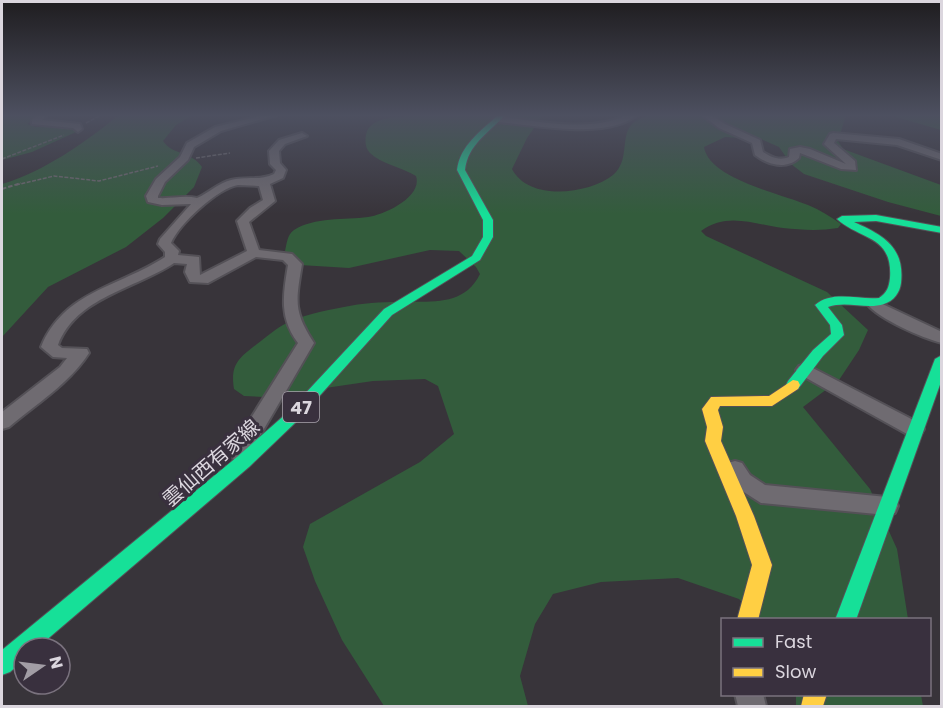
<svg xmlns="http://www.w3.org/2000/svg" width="943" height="708" viewBox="0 0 943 708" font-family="Poppins,'Noto Sans JP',sans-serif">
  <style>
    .green { fill: #335c3c }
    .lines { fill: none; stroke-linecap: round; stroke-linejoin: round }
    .street-casing { stroke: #545157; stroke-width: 4 }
    .fast-casing { stroke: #545157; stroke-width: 2 }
    .slow-casing { stroke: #545157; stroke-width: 2 }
    .path-far1 { stroke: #6d6a6e; stroke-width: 1.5; stroke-dasharray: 4 1.5; stroke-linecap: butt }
    .path { stroke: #6d6a6e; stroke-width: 2; stroke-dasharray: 4.5 2; stroke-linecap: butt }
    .street { fill: #6f6b71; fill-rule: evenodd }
    .fast { fill: #16e098; fill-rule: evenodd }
    .slow { fill: #ffcf43; fill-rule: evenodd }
    .labels { text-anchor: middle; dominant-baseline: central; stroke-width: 6; stroke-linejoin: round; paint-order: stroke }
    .shield { fill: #39303e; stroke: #aaa4ae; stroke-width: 1.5 }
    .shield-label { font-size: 18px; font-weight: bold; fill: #dbd6de }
    .street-label { font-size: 20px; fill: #dbd6de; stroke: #39303e }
  </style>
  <rect width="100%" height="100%" fill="#38343a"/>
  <g class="green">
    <polygon points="2,115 40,115 27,124 36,127 73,127 76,132 32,152 2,160"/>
    <path d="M119,115h74l-17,10 -13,16c10,15 27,9 39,26l-8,20 -31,31 -37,29 -78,40 -46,50v-153c43,-13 82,-41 117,-69z"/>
    <path d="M428,115h115l-16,23 -15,31c17,33 77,25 101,6 17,-14 7,-39 19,-51 4,-4 12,-7 17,-9h197l-8,26 5,8 98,36v31l-53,-14 -84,-28 -13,-10 -12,-17 -18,-8 -36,-2 -21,10c5,32 78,47 104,58 12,5 23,12 33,19l-3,4c-18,3 -36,2 -55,0 -28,-3 -55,-17 -82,3l5,5 121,56 41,38 -9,20 -20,30 -36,27 67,82 27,60 11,70h-150l-19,-20 -61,-21 -77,4 -48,12 -18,30 -15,52 8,30h-144l-42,-66 -27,-59 -12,-34 7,-23 110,-62 34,-28 -16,-48 -13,-7 -52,2 -109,16 -20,-1 -10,-7c-4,-25 5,-31 23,-45 8,-6 17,-14 26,-19 18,-10 41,-14 61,-18 18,-4 37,-5 55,-5 31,-1 65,5 81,-28l-4,-7 -17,-16 -29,-1 -81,18 -49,-3 -15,-14c2,-8 2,-16 9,-21 20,-13 51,-10 74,-13 16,-2 55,-20 48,-41 -14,-9 -35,-12 -46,-23 -5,-5 -5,-12 -4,-18 3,-22 45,-18 62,-20z"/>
    <polygon points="889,115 941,115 941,130"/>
    <polygon points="796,694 921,695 923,706 796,706"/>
  </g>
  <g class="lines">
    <defs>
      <g id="street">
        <polygon points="38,115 47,115 42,120 80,124 82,129 78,132 73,128 32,124 32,120"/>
        <path d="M264,115h13l-56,16 -27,16 -6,13 -23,22 -7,14v2c13,1 26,-3 39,0 12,-5 21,-15 34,-18 16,-4 29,1 43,-6l2,-4 -6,-6 -1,-13 10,-11 23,-7 5,3 -22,8 -6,7 1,12 6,7 -3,8 -13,6 5,17 -26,21 10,28 33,4 10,10c-6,37 -9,47 12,79l-60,103 -4,18 -7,2 -7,-2 -3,-6 1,-13 64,-102c-19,-25 -15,-48 -10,-78l-5,-5 -27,-3 -48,26 -18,-1 -5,-10 2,-8 -13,-1c-39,26 -98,34 -116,82l4,3 25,1 2,4c-19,30 -53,51 -80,74l-7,2v-17l58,-45 7,-9 -14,-1 -12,-10c23,-56 78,-60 124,-90v-5l-7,-8 2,-5 31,-35 -29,1 -14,-3 -2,-6 10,-17 24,-22 7,-14 28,-16zM238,185l21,1 4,14 -13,8 -13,13 10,30 -47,24 -1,-18 -21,-2 1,-4 -8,-8c8,-19 47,-55 67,-58z"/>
        <path d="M627,115h10c-30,25 -103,10 -140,7l-4,-3 4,-3c40,5 92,17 130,-1z"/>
        <path d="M702,115h9l14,9 35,16 3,12c8,5 16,9 26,5l1,-8 10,-2 10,2 36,15 -22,-20 6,-10 3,-1 66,6 43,15v6l-45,-15 -61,-6 -2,4 21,18 1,9 -15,-1 -41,-16 -1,5c-13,12 -31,7 -44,-3l-3,-12 -33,-15z"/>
        <path d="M874,300l68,32v11c-20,-5 -63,-24 -75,-39l2,-3z"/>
        <polygon points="805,364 921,424 924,429 921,434 914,436 907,434 799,374 796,370 799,366"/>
        <polygon points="735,461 742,463 750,475 765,485 887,497 895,499 898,506 895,513 887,515 761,503 736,487 725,469 728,463"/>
        <polygon points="735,694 763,694 766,706 738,706"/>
      </g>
      <g id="fast">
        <path d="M498,115h7c-16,18 -37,29 -40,55l28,50v17l-13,23 -88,55 -95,106 -48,46 -212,181h-13v12l-14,12 -8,3v-25l235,-193 50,-44 97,-104 88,-53 11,-19v-17l-26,-50c3,-25 24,-39 41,-55z"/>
        <path d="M876,215l66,12v6l-66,-12 -22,1c29,13 51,25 47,61 -1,9 -7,18 -17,21 -18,6 -37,-4 -56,3l14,18 2,10 -21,21 -25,33h-10l-2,-4 2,-4 25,-31 18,-16 -1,-9 -15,-20c17,-15 43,-5 64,-7 8,-5 10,-11 11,-20 3,-43 -30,-38 -53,-59l5,-3z"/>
        <polygon points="942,355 942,379 856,620 835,620 935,359"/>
      </g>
      <g id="slow">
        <polygon points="793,380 798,381 800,385 798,389 772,406 720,406 718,410 723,427 721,441 754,516 772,565 758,620 737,620 752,565 736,516 705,441 707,427 702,409 711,397 769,396"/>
        <polygon points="804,694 827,694 823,706 801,706"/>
      </g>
    </defs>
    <use href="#street" class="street-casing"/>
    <use href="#fast" class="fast-casing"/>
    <use href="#slow" class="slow-casing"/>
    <g class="path-far1">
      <polyline points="86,123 101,115"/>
      <polyline points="196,158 230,153"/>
      <polyline points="2,159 64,135"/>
      <polyline points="16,185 54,176 99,181 158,166"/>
    </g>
    <polyline class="path" points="2,189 21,183"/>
    <use href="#street" class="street"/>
    <use href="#fast" class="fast"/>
    <use href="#slow" class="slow"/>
  </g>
  <linearGradient id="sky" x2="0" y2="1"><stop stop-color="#1f1d20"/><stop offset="0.54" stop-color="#4d5060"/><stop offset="1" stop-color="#4d5060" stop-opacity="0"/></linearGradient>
  <rect width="943" height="214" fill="url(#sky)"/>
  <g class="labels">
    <rect class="shield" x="283" y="392" width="36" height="30" rx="4.5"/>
    <g class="shield-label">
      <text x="301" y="407">47</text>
    </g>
    <g class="street-label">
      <text transform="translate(211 463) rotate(-41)">雲仙西有家線</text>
    </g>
  </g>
  <rect width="943" height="708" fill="none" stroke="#dbd6de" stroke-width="6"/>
  <rect x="721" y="618" width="210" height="78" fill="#39303e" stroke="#7a727e" stroke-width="1.5"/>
  <rect x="733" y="638" width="30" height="9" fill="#16e098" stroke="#7a727e" stroke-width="1.5"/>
  <text x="775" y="648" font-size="18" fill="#dbd6de">Fast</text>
  <rect x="733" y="668" width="30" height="9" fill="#ffcf43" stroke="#7a727e" stroke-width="1.5"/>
  <text x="775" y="678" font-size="18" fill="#dbd6de">Slow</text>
  <g transform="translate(42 666) rotate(76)"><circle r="28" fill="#39303e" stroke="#7a727e" stroke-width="1.5"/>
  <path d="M0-4.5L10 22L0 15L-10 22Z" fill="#a29da5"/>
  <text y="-9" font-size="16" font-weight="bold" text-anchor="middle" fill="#dbd6de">N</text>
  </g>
</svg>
